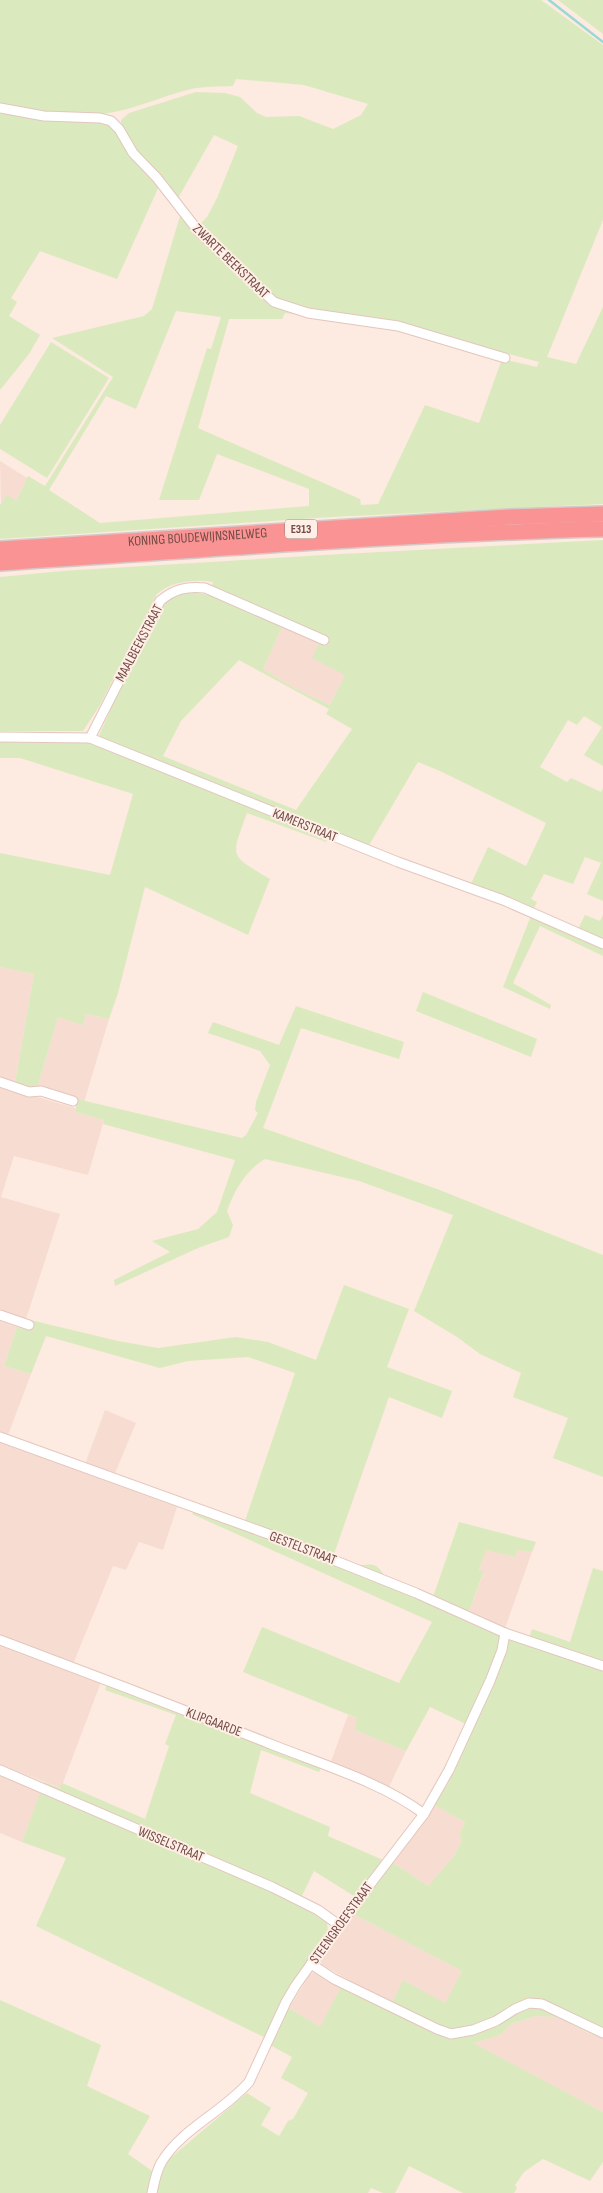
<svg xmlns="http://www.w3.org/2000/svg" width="603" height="2193" viewBox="0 0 603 2193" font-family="'Sofia Sans Condensed',sans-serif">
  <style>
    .residential { fill: #f7dcd1 }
    .green { fill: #dbeabe; fill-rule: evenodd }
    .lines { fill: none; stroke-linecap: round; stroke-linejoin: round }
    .stream { stroke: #9ad9d3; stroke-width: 2.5 }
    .minor-casing { stroke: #e3c6be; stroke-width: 11 }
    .motorway-casing { stroke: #d5c9c8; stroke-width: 18 }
    .minor { stroke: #fff; stroke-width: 9 }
    .motorway { stroke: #fa9494; stroke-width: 15 }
    .labels { text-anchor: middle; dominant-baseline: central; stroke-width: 4; stroke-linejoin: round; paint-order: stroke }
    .shield { fill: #ffefe6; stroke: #9e7c76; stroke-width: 1 }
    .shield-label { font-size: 12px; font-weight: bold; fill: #744b46 }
    .street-label { font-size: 14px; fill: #744b46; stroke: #ffefe6 }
  </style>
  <rect width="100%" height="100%" fill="#fdeae0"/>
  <g class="residential">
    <polygon points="0,461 27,478 16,501 1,506"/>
    <polygon points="283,625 320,642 346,675 330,705 292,687 263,669"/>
    <polygon points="0,967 34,974 15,1083 0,1079"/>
    <polygon points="86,1014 109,1019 84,1102 37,1088 58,1017 83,1024"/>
    <polygon points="0,1086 75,1108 75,1112 104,1120 88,1175 14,1156 1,1197 60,1214 26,1319 0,1311"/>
    <polygon points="0,1321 17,1327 4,1366 31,1374 8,1435 0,1432"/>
    <polygon points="105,1410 136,1423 115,1473 85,1464"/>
    <polygon points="0,1442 177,1507 163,1550 139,1542 126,1570 113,1566 73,1664 0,1636"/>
    <polygon points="486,1549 514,1557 517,1549 532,1552 505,1628 468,1614 484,1572 479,1570"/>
    <polygon points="0,1644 101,1682 61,1788 0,1765"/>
    <polygon points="348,1715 358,1718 355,1730 406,1751 388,1789 330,1764"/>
    <polygon points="0,1775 41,1791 22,1842 0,1833"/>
    <polygon points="434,1805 465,1822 459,1835 462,1840 454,1856 428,1886 392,1862"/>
    <polygon points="353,1914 462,1971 445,2004 404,1981 392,2004 322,1965 320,1960"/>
    <polygon points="315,1971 342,1985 321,2028 289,2008 309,1976"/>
    <polygon points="536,2016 557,2017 592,2035 595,2030 603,2034 603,2112 472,2043 500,2035 511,2024"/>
  </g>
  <g class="green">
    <path d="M0,0h541l62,45v175l-56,137 29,7 27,-57v197l-271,13 -332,22v-34l7,-10 9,6 12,-25 17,10 68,-109 -61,-39 92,-22 8,-7 29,-96 16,14 10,-10 10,-19 21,-52 -24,-11 -37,65c-15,-17 -55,-58 -56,-80l8,-7 67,-21 29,1 15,4 17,16 9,4 33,-1 34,13 28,-14 7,-11 -64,-19 -68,-6 -3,7c-14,1 -28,0 -42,3 -29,7 -58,21 -88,25 -34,4 -70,-3 -103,-10zM176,311l45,6 -10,32 -4,-1 -48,152h40l18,-46 92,35v17l-209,17 -51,-33 57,-94 30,13zM285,313l106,15 78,24 3,-8 67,18 -2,5 -35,-8 -23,64 -54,-18 -47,99 -17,1 -1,-6 -162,-71 31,-109h53z"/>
    <polygon points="558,0 603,0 603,34"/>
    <polygon points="0,111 98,121 114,126 160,184 117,279 40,251 11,298 17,302 9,316 40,335 29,354 0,390"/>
    <polygon points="51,342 109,378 47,478 0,449 0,425"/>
    <path d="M603,540v226l-19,-11 18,-28 -18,-11 -7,9 -9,-5 -28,47 27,15 4,-4 30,14 2,-4v113l-16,-7 14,-31 -16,-6 -12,27 -29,-10 -13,25 6,3 -3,6 44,21 7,-14 15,6 3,-6v41l-63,-30 -27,57 38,22 -1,4 -47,-22 31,-79 -64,-22 18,-39 38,19 20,-43 -106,-52 -22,-9 -50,85 -39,-15 -3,10 -79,-29c-16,45 -19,41 23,66l-22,56 -103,-48 -27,106 -9,26 -23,-5 -3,11 -25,-8 -21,71h-10l-12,-5 19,-109 -34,-7v-114l110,22 23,-81 -113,-36h-20v-16l96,1c10,-23 60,-137 75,-146 11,-7 25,-4 37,-2l5,-13c-18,-3 -41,-1 -56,12l-57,111 -17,26h-83v-154l62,-6 262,-16zM283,625l39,13 -10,20 33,17 -15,30 -38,-18 -29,-18zM239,660l90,49 -3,5 26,15 -56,81 -133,-54 18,-35z"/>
    <polygon points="423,992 537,1039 531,1057 416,1011"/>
    <path d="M296,1006l108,36 -5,17 -98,-31 -38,100 174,61 166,66v222l-50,-19 15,-40 -55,-21 8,-24 -41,-19 -23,-17 -43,-26 39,-96 -94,-34 -94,-22c-19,11 -31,32 -38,52l6,14 -4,12 -31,11 -83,38 -1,-6 56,-28 -18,-11 46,-12 19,-17 18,-52 -132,-36 1,-4 -29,-8 2,-13 165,39 4,-3 12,-22 -3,-3 1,-8 14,-37 -10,-14 -52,-18 5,-11 66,23z"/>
    <path d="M344,1285l65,24 -22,58 65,24 -10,27 -53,-21 -55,157c7,3 15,7 22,10 12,4 17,-6 28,11l-3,6 222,88v365l-8,-4 -2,5 -36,-18 -21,-1 -25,8 -11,11 -27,8 130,69v50l-13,19 -47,-22 -19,13 -9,13 2,3 -3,5h-51l-54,-27 -14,27h-12l-12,-5 -3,5h-211l3,-14 8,-19 79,-67 24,15 -10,17 18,11 9,-15 5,-2 15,-26 -27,-15 11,-21 -22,-12 19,-37 31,19 22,-42 47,25 14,-30 42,23 17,-32 -109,-57 39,-52 36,24 26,-30 8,-16 -3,-5 6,-13 -31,-17 15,-23 -3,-2 24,-54 -40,-19 -24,44 -51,-21 2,-12 -114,-46 19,-45 137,56 33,-61 -240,-108 2,-3 51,10 50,-148 -47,-16 -60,4 -28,7 -114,-32 -15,38 -27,-8 13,-39 6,2 3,-10 92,22 40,7 78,-11 32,5 48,18z"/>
    <polygon points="459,1522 536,1542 532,1552 517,1550 515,1557 486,1550 479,1570 484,1571 468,1614 433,1597"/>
    <polygon points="593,1568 603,1571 603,1662 529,1638 532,1629 570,1642"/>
    <polygon points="107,1684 324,1761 319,1772 261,1750 250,1793 330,1827 328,1836 383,1860 357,1898 314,1871 299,1902 327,1920 328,1934 311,1954 315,1957 268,2039 36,1926 66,1858 22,1842 44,1782 60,1788 62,1783 145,1819 169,1746 165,1744 176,1715 105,1690"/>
    <polygon points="0,2000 101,2045 87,2086 150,2116 128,2154 155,2173 151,2193 0,2193"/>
  </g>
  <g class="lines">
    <polyline class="stream" points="549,0 603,42"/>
    <defs>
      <g id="minor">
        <polyline points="0,108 44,116 100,118 111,121 119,129 133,153 157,178 199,232 274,302 308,313 398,326 505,358"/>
        <polyline points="0,737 90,738 398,862 503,900 603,944"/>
        <path d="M90,738l70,-137c14,-12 27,-15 45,-13l119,52"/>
        <polyline points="0,1082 29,1092 41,1091 73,1101"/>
        <polyline points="0,1315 29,1325"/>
        <polyline points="0,1437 271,1535 416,1593 505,1633 603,1666"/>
        <path d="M0,1640c91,34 182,69 273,105 48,19 110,38 151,69"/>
        <polyline points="0,1770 272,1887 318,1910 339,1925"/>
        <polyline points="311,1964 334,1979 437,2029 451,2034 473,2030 496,2021 515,2009 529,2003 542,2004 603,2033"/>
        <path d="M152,2193c2,-10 4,-21 9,-30 20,-34 62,-51 88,-81l37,-80 10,-17 43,-60 85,-111 25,-44 41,-89 12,-31 3,-17"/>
      </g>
      <g id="motorway">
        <path id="s1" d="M0,549l509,-32 94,-3"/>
        <path d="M0,563c201,-13 402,-29 603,-34"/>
      </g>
    </defs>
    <use href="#minor" class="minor-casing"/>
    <use href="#motorway" class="motorway-casing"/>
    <use href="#minor" class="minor"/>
    <use href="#motorway" class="motorway"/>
  </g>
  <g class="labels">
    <rect class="shield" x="285" y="519.5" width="32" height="19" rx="4"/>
    <g class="shield-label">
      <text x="301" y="529">E313</text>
    </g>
    <g class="street-label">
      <text transform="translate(231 261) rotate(44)">ZWARTE BEEKSTRAAT</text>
      <text stroke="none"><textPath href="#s1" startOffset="198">KONING BOUDEWIJNSNELWEG</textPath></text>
      <text transform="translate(139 643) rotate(-62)">MAALBEEKSTRAAT</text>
      <text transform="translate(305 825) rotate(22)">KAMERSTRAAT</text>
      <text transform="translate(303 1548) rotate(21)">GESTELSTRAAT</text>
      <text transform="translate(214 1722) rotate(21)">KLIPGAARDE</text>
      <text transform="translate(171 1844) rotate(23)">WISSELSTRAAT</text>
      <text transform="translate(341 1923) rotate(-54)">STEENGROEFSTRAAT</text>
    </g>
  </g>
</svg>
